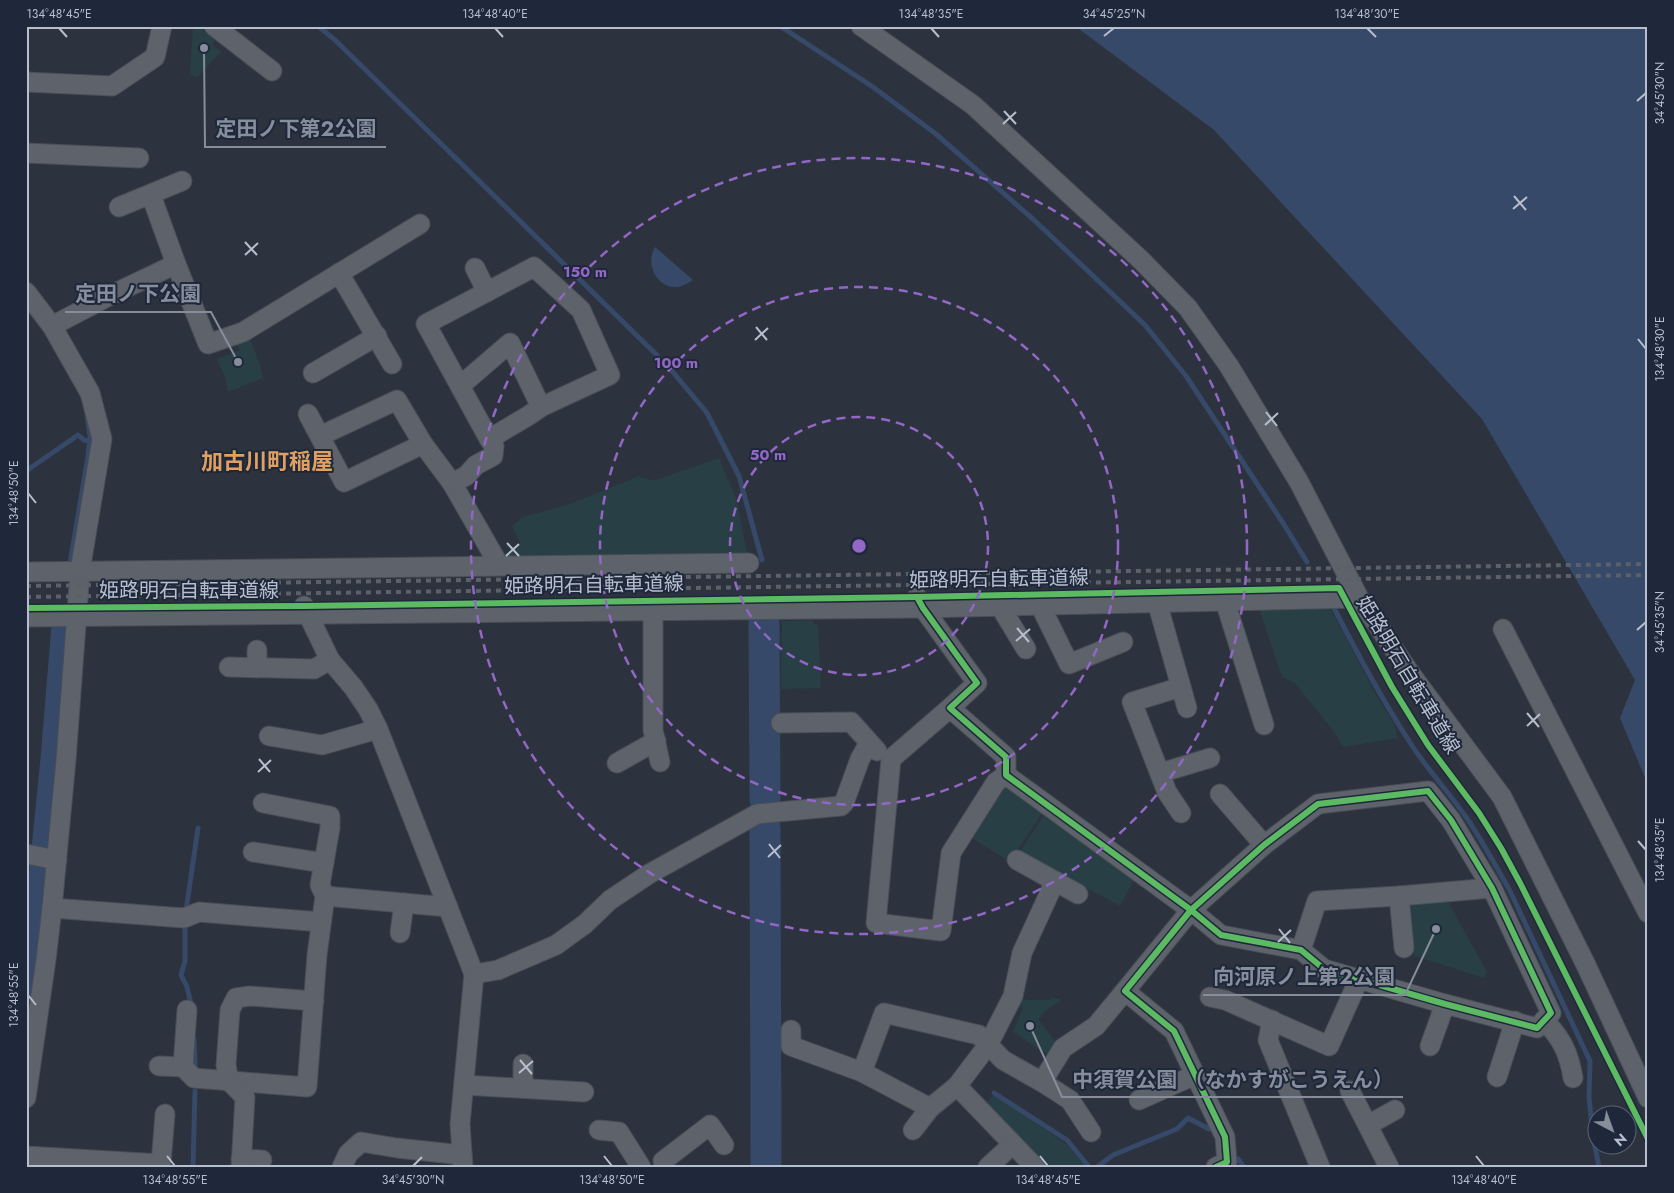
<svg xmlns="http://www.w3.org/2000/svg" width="1674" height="1193" viewBox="0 0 1674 1193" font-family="Jost,'Noto Sans JP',sans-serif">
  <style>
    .green { fill: #283f45 }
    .water { fill: #364969 }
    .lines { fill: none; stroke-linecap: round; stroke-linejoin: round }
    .stream { stroke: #364969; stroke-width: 5 }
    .river { stroke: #364969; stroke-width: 31 }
    .minor-casing { stroke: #494e56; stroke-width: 21 }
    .minor { stroke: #5d626b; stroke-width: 19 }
    .rail { stroke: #5b6069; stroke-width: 4; stroke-dasharray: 5 5; stroke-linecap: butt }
    .cycleway-casing { stroke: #1e283a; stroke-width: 9 }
    .cycleway { stroke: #5cba63; stroke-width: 6 }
    .ticks { fill: none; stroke: #b7bfce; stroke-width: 2 }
    .ring { fill: none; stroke: #9367c5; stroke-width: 2.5; stroke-dasharray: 9 6 }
    .labels { text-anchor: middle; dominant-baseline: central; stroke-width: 4; stroke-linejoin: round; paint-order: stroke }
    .street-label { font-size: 20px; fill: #b7bfce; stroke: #1e283a }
    .quarter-label { font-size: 22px; font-weight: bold; fill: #dfa062; stroke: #1e283a }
    .centre { fill: #9367c5; stroke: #1e283a; stroke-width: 2.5 }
    .ring-label { font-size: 15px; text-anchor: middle; font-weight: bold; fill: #9367c5; stroke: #1e283a; stroke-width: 4; stroke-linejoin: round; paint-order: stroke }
    .leader { fill: none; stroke: #868e9c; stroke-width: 2 }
    .callout-dot { fill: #868e9c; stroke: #1e283a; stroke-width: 2 }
    .callout-label { font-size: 21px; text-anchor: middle; font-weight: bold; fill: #868e9c; stroke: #1e283a; stroke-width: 4; stroke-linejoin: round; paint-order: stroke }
    .neatline { fill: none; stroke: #b7bfce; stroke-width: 2 }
    .ticks-label { font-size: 12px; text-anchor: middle; fill: #b7bfce }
  </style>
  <rect width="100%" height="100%" fill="#2c333e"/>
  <g class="green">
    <polygon points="193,26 198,26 215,40 212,44 221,52 198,77 190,75"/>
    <polygon points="249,336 260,365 263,378 228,392 225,378 217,359 240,350 236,341"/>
    <polygon points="719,458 737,501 747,553 745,556 511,557 504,554 521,544 512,526 523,517 573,503 639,476 649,480 656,480"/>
    <polygon points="1259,608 1330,608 1375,693 1394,724 1398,738 1343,747 1335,733 1295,683 1282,677"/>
    <polygon points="782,621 813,621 814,624 818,625 821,688 781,689"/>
    <polygon points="1011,786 1043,812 1010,862 969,836 1001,787"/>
    <polygon points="1045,813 1136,876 1120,906 1020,852"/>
    <polygon points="1446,898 1487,972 1484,978 1415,956 1409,948 1407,909 1417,900"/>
    <path d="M1050,998l10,1 1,2c-8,5 -19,10 -22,19l18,24 -7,12 -37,-24 10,-24 -7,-3 3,-5h31z"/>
    <polygon points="995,1094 1067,1145 1086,1167 1045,1167 986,1103"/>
  </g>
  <g class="water">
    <polygon points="1075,26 1648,26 1648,785 1620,718 1635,680 1482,419 1214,130"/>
    <path d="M655,247l38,33c-5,3 -10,6 -15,7 -22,2 -33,-24 -23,-40z"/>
  </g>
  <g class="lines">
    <g class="stream">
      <polyline points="318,26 335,40 667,365 707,413 739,476 762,560"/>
      <polyline points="780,26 873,87 936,134 1034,220 1145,325 1186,376 1283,523 1307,562"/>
      <polyline points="26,471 78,435 84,440 90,441"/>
      <polyline points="70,563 88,457 90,437 87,415"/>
      <path d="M1334,608c23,45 47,90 75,133 17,27 39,50 57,76 16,23 29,48 43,72l81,172 -1,36 4,39 6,31"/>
      <polyline points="186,911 198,828"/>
      <polyline points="185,925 185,961 181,975 187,987 192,1008"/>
      <polyline points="194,1039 195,1064"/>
      <polyline points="994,1093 1067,1140 1089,1167"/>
      <polyline points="1238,1159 1244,1167"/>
      <polyline points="193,1167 195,1091"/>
      <polyline points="1097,1167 1113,1155 1177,1129 1188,1118 1209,1129"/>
    </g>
    <g class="river">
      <polyline points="764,624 765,799"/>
      <polyline points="765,828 766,1167"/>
      <polyline points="33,988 56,759 67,626"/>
    </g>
    <defs>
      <g id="minor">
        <polyline points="214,26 272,71"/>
        <polyline points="861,26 973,105 1141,260 1188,308 1229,366 1299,482 1359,598 1410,673 1502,797 1585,963 1648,1098"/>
        <polyline points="26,82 112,86 155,57 162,26"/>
        <polyline points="26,153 139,158"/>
        <polyline points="151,195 176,264"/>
        <polyline points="119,207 182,181"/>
        <polyline points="475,268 487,292"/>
        <polyline points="339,273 392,364"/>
        <polyline points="26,292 52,326 90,393 102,439 80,571 66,760 52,908 46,960 26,1098"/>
        <polyline points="52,326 111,295 176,264 208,344 243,332 420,224"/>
        <polyline points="313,373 377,336"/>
        <polyline points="460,386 510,343 541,407"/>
        <polyline points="308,414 344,482 423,444"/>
        <polyline points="320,436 397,400 423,444 452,483 499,565"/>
        <polyline points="452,483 466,476 476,465 493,456 494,446 489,439 426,324 534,267 581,310 610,375 541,407 528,416 489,439"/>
        <polyline points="26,572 749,563"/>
        <polyline points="917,597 923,608 977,683 950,708 1006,757 1006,775 1191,910 1221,935 1301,950 1324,969 1445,1004 1537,1028 1551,1013 1492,888 1451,820 1428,791 1318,804 1264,845 1191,910 1125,991 1174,1031 1225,1137 1227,1162 1216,1167"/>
        <polyline points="1225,601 1264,725"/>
        <polyline points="1157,602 1187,708"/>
        <polyline points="1040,605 1069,664 1123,642"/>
        <polyline points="304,606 330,660 353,687 368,709 378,729 474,974 460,1124 463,1167"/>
        <polyline points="1000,606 1026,649"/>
        <polyline points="653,611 653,730 660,762"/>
        <polyline points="26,617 923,608 1359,598"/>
        <polyline points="1503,629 1648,913"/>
        <polyline points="229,667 314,669 330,660"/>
        <polyline points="257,668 257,650"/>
        <polyline points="1181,687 1132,702 1167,792 1181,813"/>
        <polyline points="950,708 891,759 876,923 941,931 951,853 996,782 1006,775"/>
        <polyline points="781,723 851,722 877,751"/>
        <polyline points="269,736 322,745 378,729"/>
        <polyline points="617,763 656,741"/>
        <polyline points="1160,773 1210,758"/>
        <polyline points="1220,794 1264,845"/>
        <polyline points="253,852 324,863"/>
        <polyline points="26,854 57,860"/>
        <polyline points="1017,860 1078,894"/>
        <polyline points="325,896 448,907"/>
        <polyline points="1399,896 1404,948"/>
        <polyline points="52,908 184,918 199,912 321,922"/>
        <polyline points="400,933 404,903"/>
        <polyline points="1301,950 1317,901 1399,896 1492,888"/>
        <polyline points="474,974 498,970 556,945 585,924 610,900 649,874 757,814 841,806 844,803 860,759 869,743"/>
        <polyline points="1210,997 1225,1000 1329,1046 1359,979"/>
        <polyline points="1272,1020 1268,1040 1320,1167"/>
        <path d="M1544,1020c18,19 25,33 29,58"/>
        <polyline points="791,1030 791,1046 862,1072 930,1108"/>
        <polyline points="1430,1046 1445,1004"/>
        <polyline points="159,1066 183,1067 194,1078 307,1087 317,955 325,896 320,885 330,828 330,816 263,803"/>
        <polyline points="183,1067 187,1010"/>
        <polyline points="862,1072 884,1013 979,1035 1003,1060 1042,1082 1070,1100 1091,1132"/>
        <polyline points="1497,1077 1515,1021"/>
        <polyline points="1042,1082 1063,1048 1096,1026 1125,991"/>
        <polyline points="464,1085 584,1092"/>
        <polyline points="957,1086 1035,1167"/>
        <polyline points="523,1088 523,1064"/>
        <polyline points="1350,1091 1389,1167"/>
        <polyline points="1139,1100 1195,1075"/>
        <polyline points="1368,1125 1395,1110"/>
        <polyline points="599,1130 619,1132 641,1167"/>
        <polyline points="913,1130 930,1108 957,1086 988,1045 1013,996 1022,953 1055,881"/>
        <polyline points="26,1156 161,1164 165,1114"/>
        <polyline points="241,1159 262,1160"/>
        <polyline points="241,1167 245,1097 229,1081 226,1065 230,1010 236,998 250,996 314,1001"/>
        <polyline points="342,1167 348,1154 361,1142 397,1148 462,1155"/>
        <polyline points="664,1167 663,1161 710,1125 724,1145"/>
        <polyline points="988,1167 1013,1144"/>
      </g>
    </defs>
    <use href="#minor" class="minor-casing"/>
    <use href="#minor" class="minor"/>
    <g class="rail">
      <polyline points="26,586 1648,564"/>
      <polyline points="26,597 1648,575"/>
    </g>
    <defs>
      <g id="cycleway">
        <polyline points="917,597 923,608 977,683 950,708 1006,757 1006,775 1191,910 1221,935 1301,950 1324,969 1445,1004 1537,1028 1551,1013 1492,888 1451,820 1428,791 1318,804 1264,845 1191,910 1125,991 1174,1031 1225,1137 1227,1162 1216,1167"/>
        <polyline points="26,608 304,606 917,597 1339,588 1392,687 1428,745 1479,813 1501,848 1520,883 1648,1139"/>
      </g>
    </defs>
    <use href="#cycleway" class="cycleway-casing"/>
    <use href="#cycleway" class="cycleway"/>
  </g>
  <path class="ticks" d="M59,28l8,9M495,28l8,9M931,28l8,9M1367,28l9,9M1104,36l10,-8M1637,101l9,-8M1004,111l12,13M1003,124l13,-12M1514,196l12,14M1513,209l14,-12M245,242l12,13M245,255l13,-12M756,327l11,13M1638,339l8,10M755,340l13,-12M1266,412l11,14M1265,425l13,-12M28,493l8,10M507,543l12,13M506,556l13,-12M1017,628l12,14M1637,630l9,-8M1016,641l14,-12M1527,713l12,14M1527,726l13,-12M259,759l11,13M258,772l13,-12M1638,841l8,9M769,844l11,14M768,857l13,-12M1279,929l11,14M1278,942l13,-12M28,995l8,10M520,1060l12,14M519,1073l14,-12M167,1156l8,10M604,1156l8,10M1040,1156l8,10M1476,1156l8,10M413,1166l9,-9"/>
  <g class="ring">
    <circle cx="859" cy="546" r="129"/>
    <circle cx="859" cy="546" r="259"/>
    <circle cx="859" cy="546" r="388"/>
  </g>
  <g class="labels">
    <g class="street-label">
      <text transform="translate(999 579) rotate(-1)">姫路明石自転車道線</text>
      <text transform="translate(594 585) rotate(-1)">姫路明石自転車道線</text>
      <text x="189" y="590">姫路明石自転車道線</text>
      <text transform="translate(1408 675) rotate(59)">姫路明石自転車道線</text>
    </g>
    <g class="quarter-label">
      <text x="267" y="461">加古川町稲屋</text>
    </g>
  </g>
  <circle cx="859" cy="546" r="8" class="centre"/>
  <g class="ring-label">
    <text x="585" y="277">150 m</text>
    <text x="676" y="368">100 m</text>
    <text x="768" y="460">50 m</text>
  </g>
  <path class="leader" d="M204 48L205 147H386M238 362L211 312H65M1436 929L1405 995H1203M1030 1026L1062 1097H1403"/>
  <g class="callout-dot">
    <circle cx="204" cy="48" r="5"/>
    <circle cx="238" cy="362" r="5"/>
    <circle cx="1436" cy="929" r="5"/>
    <circle cx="1030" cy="1026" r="5"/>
  </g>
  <g class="callout-label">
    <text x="296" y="136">定田ノ下第2公園</text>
    <text x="138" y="301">定田ノ下公園</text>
    <text x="1304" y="984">向河原ノ上第2公園</text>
    <text x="1233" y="1087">中須賀公園 （なかすがこうえん）</text>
  </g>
  <rect width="1674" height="1193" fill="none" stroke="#1e283a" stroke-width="55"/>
  <g transform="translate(1612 1130) rotate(139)"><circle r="24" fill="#1e283a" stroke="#5b6475"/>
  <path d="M0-4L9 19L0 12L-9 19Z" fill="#868e9c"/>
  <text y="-8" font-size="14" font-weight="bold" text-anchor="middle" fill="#b7bfce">N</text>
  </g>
  <rect x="28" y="28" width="1618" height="1138" class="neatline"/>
  <g class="ticks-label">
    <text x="59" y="18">134°48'45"E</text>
    <text x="495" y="18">134°48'40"E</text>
    <text x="931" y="18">134°48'35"E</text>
    <text x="1114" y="18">34°45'25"N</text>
    <text x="1367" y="18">134°48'30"E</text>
    <text transform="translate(1660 93) rotate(-90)" y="4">34°45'30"N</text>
    <text transform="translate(1660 349) rotate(-90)" y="4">134°48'30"E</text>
    <text transform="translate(14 493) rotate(-90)" y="4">134°48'50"E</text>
    <text transform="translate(1660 622) rotate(-90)" y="4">34°45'35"N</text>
    <text transform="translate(1660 850) rotate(-90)" y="4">134°48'35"E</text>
    <text transform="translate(14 995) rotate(-90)" y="4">134°48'55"E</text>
    <text x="175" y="1184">134°48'55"E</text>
    <text x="413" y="1184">34°45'30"N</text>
    <text x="612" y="1184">134°48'50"E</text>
    <text x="1048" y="1184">134°48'45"E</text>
    <text x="1484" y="1184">134°48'40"E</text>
  </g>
</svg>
